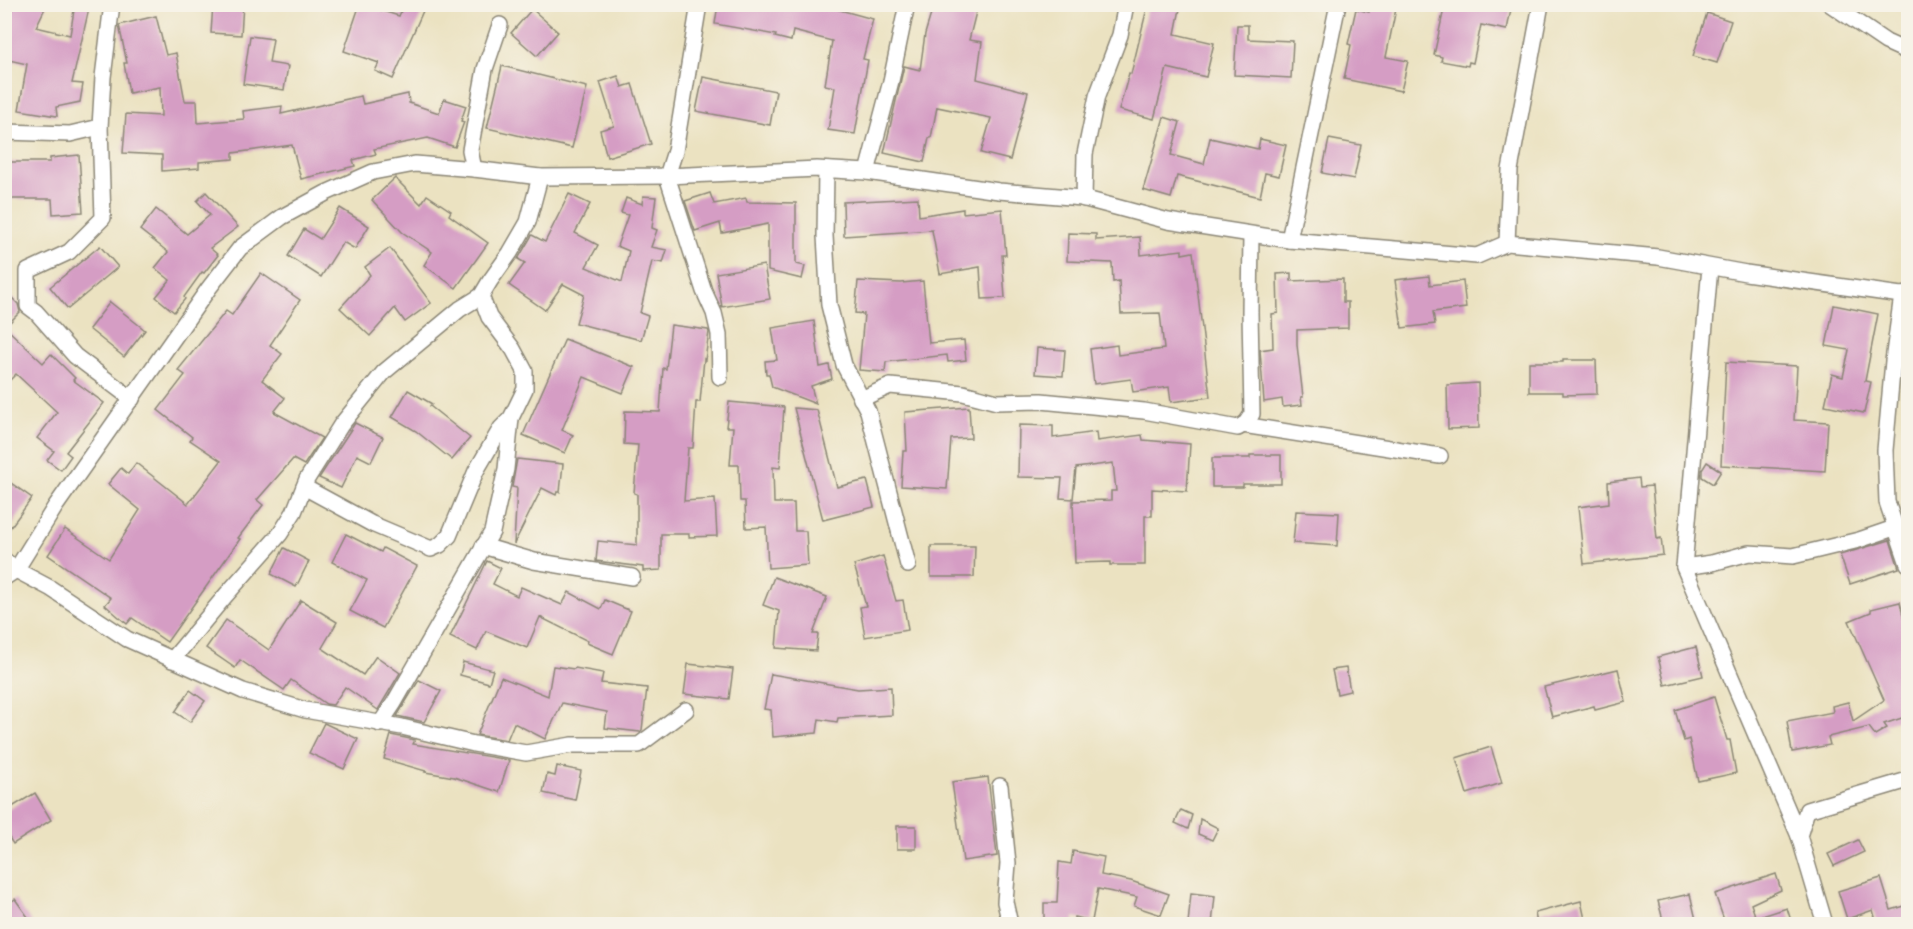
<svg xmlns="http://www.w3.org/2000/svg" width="1913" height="929" viewBox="0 0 1913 929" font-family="Itim,sans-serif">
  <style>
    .building { fill: #d59dc4 }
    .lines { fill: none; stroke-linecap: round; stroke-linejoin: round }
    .street-casing { stroke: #8b8676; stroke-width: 18 }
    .street { stroke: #fff; stroke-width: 15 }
  </style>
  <rect width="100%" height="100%" fill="#f7f3e8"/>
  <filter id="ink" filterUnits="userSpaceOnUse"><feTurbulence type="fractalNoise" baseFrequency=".0167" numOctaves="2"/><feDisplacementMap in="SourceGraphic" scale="12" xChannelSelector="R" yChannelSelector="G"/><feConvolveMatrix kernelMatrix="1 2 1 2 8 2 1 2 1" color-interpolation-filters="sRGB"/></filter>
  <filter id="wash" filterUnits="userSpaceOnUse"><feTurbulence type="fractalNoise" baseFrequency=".008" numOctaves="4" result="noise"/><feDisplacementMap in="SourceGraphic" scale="24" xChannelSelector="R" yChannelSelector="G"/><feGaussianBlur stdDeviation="1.35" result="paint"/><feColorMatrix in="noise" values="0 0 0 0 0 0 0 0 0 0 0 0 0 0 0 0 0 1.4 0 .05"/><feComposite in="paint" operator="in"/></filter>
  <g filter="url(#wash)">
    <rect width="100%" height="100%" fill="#ebe2c1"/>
    <g id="blocks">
      <g class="building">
        <polygon points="15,4 47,4 36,27 70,35 75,4 90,4 72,83 83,84 80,102 56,107 57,116 19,110 27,64 4,59 4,31 7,19"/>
        <polygon points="213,4 243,4 241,35 211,33"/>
        <polygon points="360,4 399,16 404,4 426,4 393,79 375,71 379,63 344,51"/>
        <polygon points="718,4 818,4 873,19 863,59 868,60 855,134 828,130 835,87 825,85 832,41 793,31 791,41 775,37 776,35 715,24"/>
        <polygon points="934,4 978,4 969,40 982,42 977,79 1028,92 1010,160 981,153 991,118 937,107 931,138 929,138 924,162 884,153 904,66 920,70 925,34"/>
        <polygon points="1148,4 1181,4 1175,34 1214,43 1206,77 1167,68 1154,119 1119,110 1129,73 1131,74"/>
        <polygon points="1370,4 1397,4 1386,57 1408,61 1401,91 1344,79 1351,45 1348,44 1356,9 1369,12"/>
        <polygon points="1445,4 1512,4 1507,30 1481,25 1473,63 1469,62 1468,66 1441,61 1442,57 1434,55"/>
        <polygon points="532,9 558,32 537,56 511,33"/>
        <polygon points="1707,13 1731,21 1717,63 1693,56"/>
        <polygon points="156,16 166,55 176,53 185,101 197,101 198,123 244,119 243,111 282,106 281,114 361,96 363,104 408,94 409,103 439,113 444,99 466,106 461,121 464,122 455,147 428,138 374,149 376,154 353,160 355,166 301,179 292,145 233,153 233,159 199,162 199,168 162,171 162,155 123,153 126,114 161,116 160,87 129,93 124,63 127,63 119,25"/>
        <polygon points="1237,25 1248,25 1248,39 1293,41 1291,78 1234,75"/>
        <polygon points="250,36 273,39 269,63 288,66 284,90 243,84"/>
        <polygon points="502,66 587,87 572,148 487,128"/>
        <polygon points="618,76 622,87 632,84 651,144 607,157 600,130 614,126 600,82"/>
        <polygon points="703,77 776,91 770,125 696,111"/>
        <polygon points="1164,117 1180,122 1171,155 1204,164 1210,138 1258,149 1260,139 1286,145 1279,176 1265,173 1260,197 1177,176 1171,198 1143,190"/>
        <polygon points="1329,139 1361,145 1354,179 1322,173"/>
        <polygon points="79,155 83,212 53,214 52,199 9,199 9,162 50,162 50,158"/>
        <polygon points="395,178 421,204 427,195 451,211 449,215 488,243 456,288 424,265 432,252 402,232 372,200"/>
        <polygon points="206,192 238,227 210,248 218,255 204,273 202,272 184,297 185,299 174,312 156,297 170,280 155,268 168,252 140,230 156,209 187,234 210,215 197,201"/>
        <polygon points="710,193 714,204 746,198 747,202 796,203 796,264 805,266 802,279 768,271 768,224 722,233 720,223 695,231 685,201"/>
        <polygon points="569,194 590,204 575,233 598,245 586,267 622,282 629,251 617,246 628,215 621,213 626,198 642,204 643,196 656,197 652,228 657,230 651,247 667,250 663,263 652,261 640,313 648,316 641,340 576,323 584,295 563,284 545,310 509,285 525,263 518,259 532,235 545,242"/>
        <polygon points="918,198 919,216 963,209 963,213 1002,209 1006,255 1002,255 1005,298 982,299 980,267 940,274 932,230 844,236 843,202"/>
        <polygon points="340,208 369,226 355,249 343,242 321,277 288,256 304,229 320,239"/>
        <polygon points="1068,233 1096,234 1096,240 1140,237 1141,255 1182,250 1182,254 1193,252 1210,397 1171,402 1169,387 1133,392 1131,379 1094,384 1090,349 1117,345 1118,355 1164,349 1160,313 1121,314 1119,281 1113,282 1112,263 1067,261"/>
        <polygon points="100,246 118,267 68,309 50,287"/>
        <polygon points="390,248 431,303 405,322 395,308 370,336 340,308 370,275 365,267"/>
        <polygon points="764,265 770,299 722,307 716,273"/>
        <polygon points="261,273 300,300 270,345 282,354 262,380 285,398 274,412 322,438 304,465 293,459 257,500 263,505 238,538 240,539 167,642 132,618 127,624 105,605 111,598 48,555 65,529 109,559 140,510 108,484 121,468 128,474 136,463 188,504 221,461 190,440 192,437 158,410 185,375 178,370 226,311 232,315"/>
        <polygon points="1291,273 1291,281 1343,279 1343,302 1348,302 1348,328 1297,330 1297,345 1303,397 1301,397 1302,405 1283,407 1282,399 1264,402 1260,350 1273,348 1272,314 1278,313 1277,274"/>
        <polygon points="1429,276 1430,285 1463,281 1466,308 1433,312 1435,324 1402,328 1395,280"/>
        <polygon points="858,281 901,283 923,281 929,343 964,340 966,360 948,362 947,355 886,362 885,372 859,370 864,314 855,313"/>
        <polygon points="4,290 18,304 20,312 5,327 43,363 51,354 75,378 73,380 104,403 66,452 71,456 61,470 47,460 54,451 37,438 57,412 16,374 4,386"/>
        <polygon points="110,302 145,330 124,357 89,329"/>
        <polygon points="1834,305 1878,314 1865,381 1871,382 1864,413 1825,405 1832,374 1843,377 1849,350 1826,346"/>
        <polygon points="814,321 820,367 829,365 832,379 811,386 816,404 772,387 769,374 766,374 765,361 777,360 772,328"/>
        <polygon points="671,325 708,330 709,332 705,360 704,359 700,402 696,402 693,448 688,448 684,501 715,499 717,536 689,537 689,534 661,534 661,570 643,571 643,567 596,561 598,541 637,545 637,494 634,493 638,445 624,444 625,411 660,412 663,368 666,369"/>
        <polygon points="565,339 634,367 623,393 584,377 562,430 573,435 565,453 523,435"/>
        <polygon points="1037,348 1065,350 1063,376 1035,374"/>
        <polygon points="1563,360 1596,360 1597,394 1563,395 1563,392 1529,392 1529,362 1563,362"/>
        <polygon points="1726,362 1797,366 1794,420 1828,422 1825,471 1721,465"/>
        <polygon points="1478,383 1479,428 1448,429 1447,385"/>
        <polygon points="408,390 432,404 430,406 470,438 452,460 416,431 392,417"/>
        <polygon points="729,402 784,407 780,468 773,467 774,503 794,503 795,531 806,531 808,565 768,568 766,527 746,528 745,501 740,501 739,465 730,465 733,427 726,427"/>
        <polygon points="969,407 971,438 951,439 947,489 901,486 903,451 907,451 905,412"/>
        <polygon points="794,408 817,410 837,487 867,480 874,507 823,520"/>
        <polygon points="355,423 383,437 371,462 357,455 341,488 319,478"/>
        <polygon points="1019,425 1053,426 1053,438 1096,432 1097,441 1142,435 1143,440 1190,444 1187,491 1152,489 1152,516 1145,516 1145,565 1110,565 1110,562 1075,563 1073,501 1111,500 1111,491 1116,491 1113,463 1076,468 1073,499 1060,498 1062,478 1018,477"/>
        <polygon points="1250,455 1281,455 1281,484 1243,484 1243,487 1212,487 1212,458 1250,458"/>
        <polygon points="517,459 563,464 560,492 557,492 556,495 542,488 514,544 517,488 512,487"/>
        <polygon points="1707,462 1721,471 1713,484 1702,477 1702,470"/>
        <polygon points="4,478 32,498 4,536"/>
        <polygon points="1639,478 1640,487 1652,486 1657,539 1661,538 1663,555 1584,564 1578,507 1609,503 1608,482"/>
        <polygon points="1296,511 1339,513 1337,546 1293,543"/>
        <polygon points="346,534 381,552 383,548 417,566 383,628 350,611 367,580 332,562"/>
        <polygon points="1890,540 1899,568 1850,584 1840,555"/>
        <polygon points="931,546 975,546 974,577 931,577"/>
        <polygon points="284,548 309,561 296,587 271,574"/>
        <polygon points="883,556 896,601 903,600 908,630 865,637 860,607 866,606 854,565"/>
        <polygon points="487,561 501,568 493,584 517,596 521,587 562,605 569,592 601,609 605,600 631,611 613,654 587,643 588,641 540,617 527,648 486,631 477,650 450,637"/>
        <polygon points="774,577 827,597 813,634 818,634 816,651 776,648 779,611 763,605"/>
        <polygon points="301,600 337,622 322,648 363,675 376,656 400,673 378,710 345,687 333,705 326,704 291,680 284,690 240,660 235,668 206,648 226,620 269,650"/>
        <polygon points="1900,602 1908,637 1908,716 1884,724 1887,728 1875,735 1869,727 1828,737 1830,745 1792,752 1787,721 1833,712 1832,706 1848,702 1853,721 1884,700 1849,621 1871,612 1871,609"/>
        <polygon points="1696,647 1703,676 1665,685 1658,657"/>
        <polygon points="463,662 493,670 489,683 460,675"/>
        <polygon points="688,664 733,669 729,699 684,694"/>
        <polygon points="553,666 574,669 575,668 603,673 601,683 647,688 642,730 640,732 605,728 607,712 562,703 545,739 514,723 507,740 477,735 501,677 548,696"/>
        <polygon points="1346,668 1350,691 1337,694 1332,670"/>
        <polygon points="1618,669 1626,702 1595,710 1594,706 1552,717 1544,687"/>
        <polygon points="771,674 858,689 891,687 892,715 838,718 837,722 819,719 817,733 773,737 771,710 764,709"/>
        <polygon points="419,680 441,691 424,722 397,716"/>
        <polygon points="190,690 205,701 190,722 175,712"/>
        <polygon points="1714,697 1727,740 1730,740 1736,773 1698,781 1689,739 1684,741 1675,710"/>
        <polygon points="324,723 358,739 344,769 309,753"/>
        <polygon points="391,735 415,740 413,744 509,760 499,792 454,777 425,772 426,771 384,759"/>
        <polygon points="1491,747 1502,783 1467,794 1456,758"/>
        <polygon points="557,766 581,771 575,800 543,793 547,774 555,776"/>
        <polygon points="988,777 997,856 963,861 952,782"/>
        <polygon points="35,793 51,820 13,844 4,830 4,812"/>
        <polygon points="1181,810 1192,815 1188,829 1175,823"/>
        <polygon points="1200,819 1218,828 1212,840 1198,834"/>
        <rect x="897" y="826" width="19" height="23"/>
        <polygon points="1858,840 1864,852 1834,866 1828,854"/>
        <polygon points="1073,851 1104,857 1101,875 1131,881 1169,894 1161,915 1134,906 1137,897 1098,889 1092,921 1074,917 1074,924 1044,924 1044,903 1057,903 1059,862 1071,864"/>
        <polygon points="1776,874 1781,890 1751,904 1756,918 1787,908 1792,924 1731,924 1730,918 1724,920 1715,894"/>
        <polygon points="1881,878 1891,910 1908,905 1908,924 1877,924 1873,910 1847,919 1838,891"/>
        <polygon points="1191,893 1215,896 1212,924 1188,924"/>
        <polygon points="1690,894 1697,924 1664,924 1658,901"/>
        <polygon points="15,899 33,924 4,924 4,907"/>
        <polygon points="1581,901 1586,924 1537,924 1535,913"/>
      </g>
    </g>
  </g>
  <g filter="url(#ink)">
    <use href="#blocks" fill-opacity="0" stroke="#8b8676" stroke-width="1.5"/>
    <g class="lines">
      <defs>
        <g id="street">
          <polyline points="112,4 103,77 100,127 103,218 69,252 28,271 28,306 36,312 75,356 132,399"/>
          <polyline points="699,4 675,151 667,176 704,291 714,313 719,334 720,377"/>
          <polyline points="1830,4 1886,42 1908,52"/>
          <polyline points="4,132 70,134 100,127"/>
          <polyline points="474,169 470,150 485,69 500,25"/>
          <polyline points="826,170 825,236 829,305 844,365 868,411 908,565"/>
          <polyline points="867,172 891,81 907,4"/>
          <polyline points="1084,199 1085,154 1097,96 1120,35 1126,4"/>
          <polyline points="1289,240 1338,4"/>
          <polyline points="1507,243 1510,170 1541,4"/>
          <polyline points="1710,267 1684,567 1799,836"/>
          <polyline points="1908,294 1902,295 1893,361 1885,450 1887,502 1908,564"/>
          <polyline points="861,399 890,386 963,393 997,402 1041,401 1144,411 1238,428 1246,423 1252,414 1250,312 1251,235"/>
          <polyline points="1243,425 1440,456"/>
          <polyline points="304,487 372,524 431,549 440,545 449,536 476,471 501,428 511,418"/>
          <polyline points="483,546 534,561 632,577"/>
          <polyline points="4,560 16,570 50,588 127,639 243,691 305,710 402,727 474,744 526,753 572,745 639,745 686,710"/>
          <polyline points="1684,567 1712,563 1749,553 1793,556 1859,540 1897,527"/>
          <polyline points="4,578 16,570 55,507 209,288 240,248 282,217 326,193 373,172 415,164 474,169 540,177 667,176 817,169 867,172 999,191 1082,198 1168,221 1289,240 1477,256 1507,243 1658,257 1746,273 1908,296"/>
          <polyline points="172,660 226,595 280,534 294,512 307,479 341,425 384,372 460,309 481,296 490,281 510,253 528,222 540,177"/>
          <polyline points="380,724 394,703 492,532 506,469 511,418 525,389 525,371 513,349 489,317 481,296"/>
          <polyline points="1000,786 1008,863 1005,902 1010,924"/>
          <polyline points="1825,924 1799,836 1807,810 1908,780"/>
        </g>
      </defs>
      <use href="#street" class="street-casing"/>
      <use href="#street" class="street"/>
    </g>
  </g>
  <rect width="1913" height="929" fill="none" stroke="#f7f3e8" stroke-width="24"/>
</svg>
